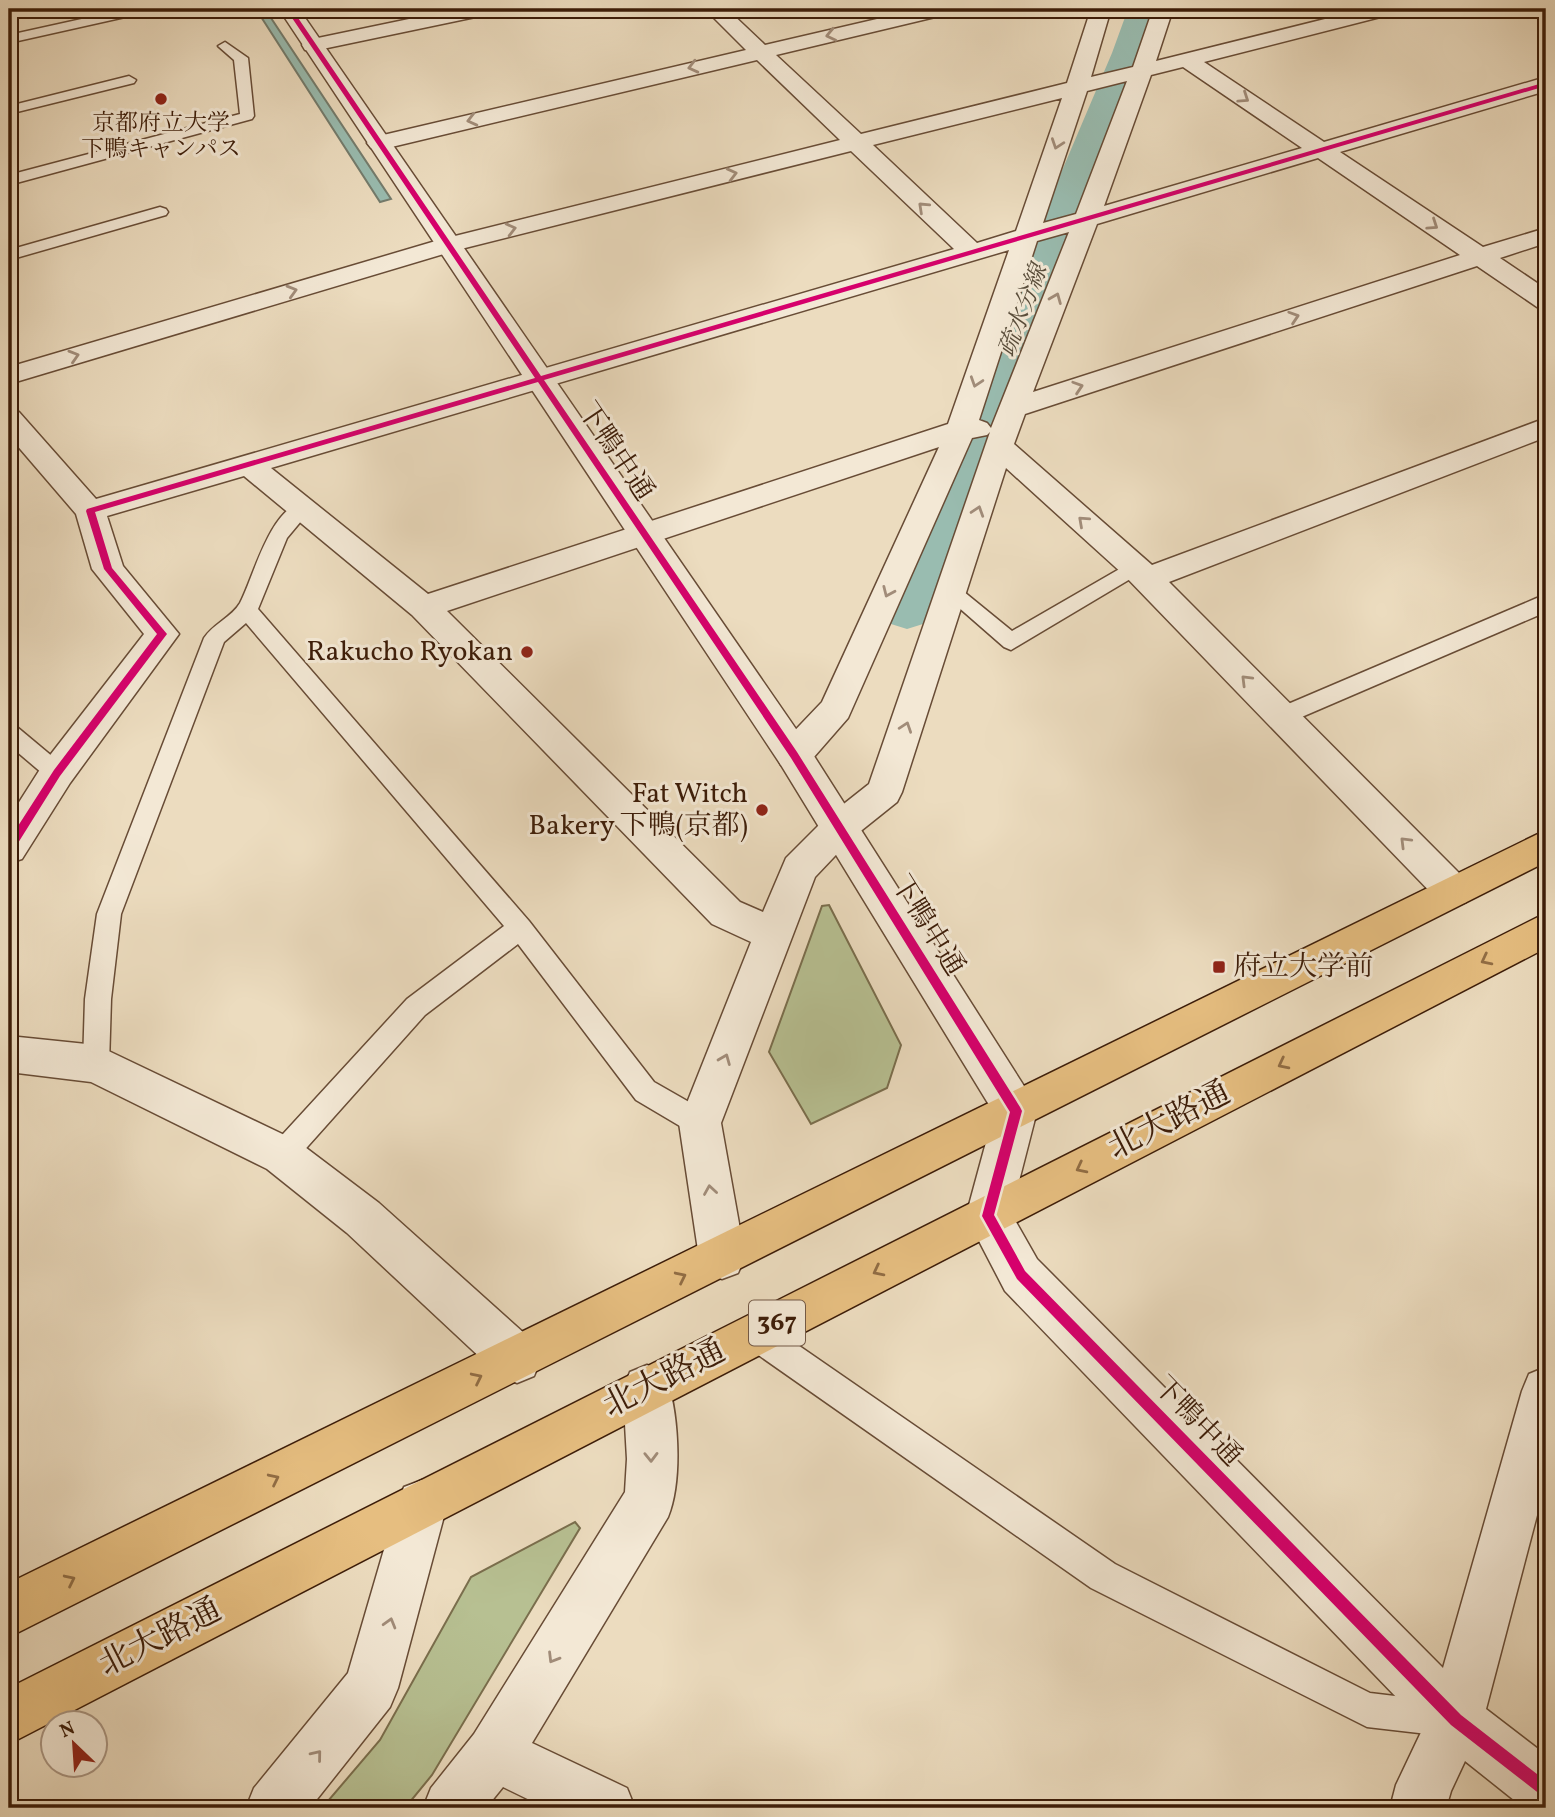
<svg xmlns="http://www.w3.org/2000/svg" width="1555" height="1817" viewBox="0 0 1555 1817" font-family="Vollkorn,'Noto Serif JP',serif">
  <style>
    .green { fill: #b7c092; stroke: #7a6e4d; stroke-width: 2 }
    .water { fill: #99bcb0; stroke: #747c6d; stroke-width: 2 }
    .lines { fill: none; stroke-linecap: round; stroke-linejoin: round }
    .canal { fill: #99bcb0; fill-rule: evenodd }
    .service-casing { stroke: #684c36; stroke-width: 3 }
    .minor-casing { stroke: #684c36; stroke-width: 3 }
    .tertiary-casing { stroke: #684c36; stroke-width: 3 }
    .trunk-casing { stroke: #3c1c08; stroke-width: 3 }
    .service { fill: #f3e8d5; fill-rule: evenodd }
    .minor { fill: #f3e8d5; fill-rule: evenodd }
    .tertiary { fill: #f3e8d5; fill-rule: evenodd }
    .trunk { fill: #e6be80; fill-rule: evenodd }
    .cycleway-casing { stroke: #f3e8d5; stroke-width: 5 }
    .cycleway { fill: #d6006c; fill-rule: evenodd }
    .oneway { stroke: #a18c79 }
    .oneway2 { stroke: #916d44 }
    .poi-dot { fill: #8f2418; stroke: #f3e8d5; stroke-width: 2.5 }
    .labels { text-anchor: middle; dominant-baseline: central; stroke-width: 6; stroke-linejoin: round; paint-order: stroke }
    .far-poi-label { font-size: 23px; fill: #3c1c08; stroke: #f3e8d5 }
    .far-water-label { font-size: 24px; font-style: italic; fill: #584c3a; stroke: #f3e8d5 }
    .shield { fill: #f3e8d5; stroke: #735946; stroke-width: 2 }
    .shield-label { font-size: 26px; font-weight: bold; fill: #3c1c08 }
    .street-label { font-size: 28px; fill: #3c1c08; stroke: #f3e8d5 }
    .poi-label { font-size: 28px; fill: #3c1c08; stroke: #f3e8d5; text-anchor: end }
    .near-street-label { font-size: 33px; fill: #3c1c08; stroke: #f3e8d5 }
  </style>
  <rect width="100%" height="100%" fill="#ecdcbf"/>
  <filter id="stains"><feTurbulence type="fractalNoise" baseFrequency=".00286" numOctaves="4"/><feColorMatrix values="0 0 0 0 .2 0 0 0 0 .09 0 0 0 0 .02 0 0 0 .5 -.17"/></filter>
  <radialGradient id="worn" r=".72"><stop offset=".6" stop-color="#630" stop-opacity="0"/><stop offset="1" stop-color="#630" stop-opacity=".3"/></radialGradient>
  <g class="green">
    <polygon points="829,905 901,1045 887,1088 811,1124 769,1052 822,906"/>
    <polygon points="575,1522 580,1528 432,1775 405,1808 322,1808 380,1740 471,1577"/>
  </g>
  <polygon class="water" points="256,9 265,9 391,199 380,202"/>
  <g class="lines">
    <polygon class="canal" points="1128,9 1156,9 1142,53 1057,267 929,613 923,624 907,629 891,624 885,613 1021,267 1112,53"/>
    <defs>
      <g id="service">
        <polygon points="127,9 150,9 143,13 9,43 9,35"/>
        <polygon points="225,42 248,58 254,116 252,119 9,185 9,175 240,114 234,60 218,46"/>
        <polygon points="129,76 136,80 134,83 9,114 9,106"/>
        <polygon points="160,207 166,209 168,212 166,215 9,260 9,250"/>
        <path d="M302,502l7,1 3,5 -25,30 -29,71 271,312 125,161 56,32 4,9 -4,9 -10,4 -10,-4 -54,-32 -118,-156 -93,71 -133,149 -10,4 -10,-4 -4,-9 4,-9 135,-147 97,-73 -258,-303 -22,19 -103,272 -10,85 -2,65 -4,8 -9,4 -9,-4 -4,-8 2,-65 12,-85 107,-276c9,-14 28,-21 36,-35 14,-27 29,-92 62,-101z"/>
        <polygon points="1135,560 1142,562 1145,567 1142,572 1011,650 1004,647 941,592 944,587 958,587 1012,631"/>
        <polygon points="1546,596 1546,612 1290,722 1282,724 1274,722 1271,716 1274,710 1537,598"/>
        <polygon points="9,725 17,727 65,767 68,773 65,779 57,782 49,779 9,745"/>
        <polygon points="755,1319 766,1323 1115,1564 1370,1693 1445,1702 1457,1707 1462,1719 1457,1731 1445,1736 1367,1727 1091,1588 744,1345 740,1334 744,1323"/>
      </g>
      <g id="minor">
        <polygon points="457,9 495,9 492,13 485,15 313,51 305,50 302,45 305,40 313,39"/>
        <path d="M705,9h22l38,36 155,-36h35l-3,4 -176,42 85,79 206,-51 24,-74h20l-20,68 42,-10 20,-58h20l-17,52 209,-52h34l-3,4 -192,49 120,80 222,-65v14l-206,61 143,95 63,-19v15l-46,15 46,31v20l-9,-2 -60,-41 -452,148 -11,30 138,121 394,-147v19l-377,145 297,298 6,11 -6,11 -13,5 -13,-5 -316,-327 -118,-107 -104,324 -5,10 -45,36 -37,39 -94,246 24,134 -7,16 -16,6 -16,-6 -7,-16 -20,-134 72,-181 -39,-18 -300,-309 -168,-139 -137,40 16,50 56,68 -109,149 -48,76 -13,4v-45l35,-55 100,-129 -52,-65 -16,-55 -67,-78v-27l10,3 77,87 858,-250 -103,-98 -394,99 -448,134v-17l430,-127 401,-100 -83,-80 -378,90 -8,-2 -4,-5 4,-5 8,-2 367,-86zM1183,67l119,81 -198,58 47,-131zM1127,81l-51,133 -33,9 44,-132zM1062,98l-46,133 -39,12 -104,-98zM1318,158l142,97 -427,137 64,-168zM1069,232l-78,196 -4,-5 -8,-3 58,-179zM1009,250l-61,174 -520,170 -157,-126zM990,432l-121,352 -43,34 -40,40 -23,54 -23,-10 -293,-291 492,-164 -117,255 -41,43 -5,10 5,10 13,4 13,-4 41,-47 124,-280 15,-3z"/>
        <polygon points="9,1036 96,1045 297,1141 379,1203 534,1342 541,1359 534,1376 517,1383 500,1376 347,1233 267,1169 91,1082 9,1072"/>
        <polygon points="988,1195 1004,1201 1037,1259 1443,1668 1522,1391 1529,1374 1546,1367 1546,1481 1486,1709 1546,1755 1546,1808 1524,1808 1465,1761 1451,1791 1446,1808 1390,1808 1396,1785 1424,1726 1005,1291 966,1216 972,1201"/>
        <path d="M647,1365l17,7c15,36 19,108 4,145l-136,226 95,45 8,20h-89l-43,-21 -17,21h-63l8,-20 43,-54 151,-242 2,-33 -4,-70 7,-17z"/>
        <polygon points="422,1480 440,1487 447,1505 398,1688 390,1707 310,1808 246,1808 254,1788 348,1673 397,1505 404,1487"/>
      </g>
      <polygon id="tertiary" points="279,9 299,9 807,745 1031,1097 1037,1111 1010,1216 1004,1231 988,1237 972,1231 966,1216 994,1113 781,765"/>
      <g id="trunk">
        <polygon points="1546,830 1546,862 9,1637 9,1583"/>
        <polygon points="1546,913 1546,948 9,1744 9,1688"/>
      </g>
    </defs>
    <use href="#service" class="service-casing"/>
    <use href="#minor" class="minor-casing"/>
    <use href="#tertiary" class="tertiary-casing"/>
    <use href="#trunk" class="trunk-casing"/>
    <use href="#service" class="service"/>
    <use href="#minor" class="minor"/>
    <use href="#tertiary" class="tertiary"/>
    <use href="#trunk" class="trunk"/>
    <defs>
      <polygon id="cycleway" points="286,9 292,9 541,376 1546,82 1546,86 544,380 797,752 1020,1107 1022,1111 994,1215 1025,1271 1461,1715 1546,1781 1546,1798 1541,1795 1451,1725 1017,1279 982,1216 1010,1112 791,758 538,382 95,512 112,568 167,634 60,776 13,851 9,852 9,840 54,770 157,634 104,569 86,511 87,509 535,378"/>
    </defs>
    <use href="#cycleway" class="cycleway-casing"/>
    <use href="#cycleway" class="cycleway"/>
  </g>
  <defs><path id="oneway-chevron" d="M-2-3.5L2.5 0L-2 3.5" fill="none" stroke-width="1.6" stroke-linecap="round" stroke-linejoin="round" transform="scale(1.75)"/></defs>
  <g class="oneway">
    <use href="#oneway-chevron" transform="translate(831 35) rotate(167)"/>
    <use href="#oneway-chevron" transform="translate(693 67) rotate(166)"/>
    <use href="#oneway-chevron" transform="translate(1244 98) rotate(34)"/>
    <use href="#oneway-chevron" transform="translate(472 120) rotate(166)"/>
    <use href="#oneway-chevron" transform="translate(1057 144) rotate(109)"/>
    <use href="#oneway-chevron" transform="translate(732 174) rotate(-14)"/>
    <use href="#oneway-chevron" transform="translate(923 207) rotate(-137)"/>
    <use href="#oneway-chevron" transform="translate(1433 225) rotate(34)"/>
    <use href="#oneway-chevron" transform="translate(511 229) rotate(-14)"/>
    <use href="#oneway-chevron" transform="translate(292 291) rotate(-16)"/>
    <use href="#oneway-chevron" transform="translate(1056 298) rotate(-68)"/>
    <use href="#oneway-chevron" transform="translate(1294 317) rotate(-18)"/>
    <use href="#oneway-chevron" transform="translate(74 356) rotate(-17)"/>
    <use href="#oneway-chevron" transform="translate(976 382) rotate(108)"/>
    <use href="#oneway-chevron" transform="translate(1078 387) rotate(-18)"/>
    <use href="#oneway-chevron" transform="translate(978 511) rotate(-72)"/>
    <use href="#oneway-chevron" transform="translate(1083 521) rotate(-138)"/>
    <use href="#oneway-chevron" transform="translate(888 592) rotate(114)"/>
    <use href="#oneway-chevron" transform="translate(1246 680) rotate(-135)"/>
    <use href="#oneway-chevron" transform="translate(906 727) rotate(-71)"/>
    <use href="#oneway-chevron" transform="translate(1405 842) rotate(-135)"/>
    <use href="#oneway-chevron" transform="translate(725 1059) rotate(-68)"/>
    <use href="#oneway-chevron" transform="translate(710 1190) rotate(-99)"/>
    <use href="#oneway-chevron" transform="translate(651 1457) rotate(89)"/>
    <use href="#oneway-chevron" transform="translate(390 1623) rotate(-74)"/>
    <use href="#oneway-chevron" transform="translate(553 1658) rotate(121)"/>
    <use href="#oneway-chevron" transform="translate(317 1755) rotate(-51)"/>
  </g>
  <g class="oneway2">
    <use href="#oneway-chevron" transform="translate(1486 960) rotate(153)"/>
    <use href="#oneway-chevron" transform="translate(1283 1064) rotate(153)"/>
    <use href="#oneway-chevron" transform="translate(1081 1168) rotate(153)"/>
    <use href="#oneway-chevron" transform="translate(878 1271) rotate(153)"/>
    <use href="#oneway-chevron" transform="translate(681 1277) rotate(-26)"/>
    <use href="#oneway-chevron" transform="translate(477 1378) rotate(-26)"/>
    <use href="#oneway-chevron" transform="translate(274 1479) rotate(-26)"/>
    <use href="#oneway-chevron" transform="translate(70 1580) rotate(-26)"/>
  </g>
  <g class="poi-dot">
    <circle cx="161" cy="99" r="7"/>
    <circle cx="527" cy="652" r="7"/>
    <circle cx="762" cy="810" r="7"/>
    <rect x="1212" y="960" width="14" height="14" rx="3.5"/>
  </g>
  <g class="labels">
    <g class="far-poi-label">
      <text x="161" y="124">京都府立大学<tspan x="161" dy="26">下鴨キャンパス</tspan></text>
    </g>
    <g class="far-water-label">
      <text transform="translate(1024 311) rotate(-69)">疏水分線</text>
    </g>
    <rect class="shield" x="749" y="1300.5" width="56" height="45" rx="5"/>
    <g class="shield-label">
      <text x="777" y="1323">367</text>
    </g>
    <g class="street-label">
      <text transform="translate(615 452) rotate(56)">下鴨中通</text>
      <text transform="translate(927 926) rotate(58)">下鴨中通</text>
      <text transform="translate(1197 1422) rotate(46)">下鴨中通</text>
    </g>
    <g class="poi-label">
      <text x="513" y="652">Rakucho Ryokan</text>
      <text x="748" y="794">Fat Witch<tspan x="748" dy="32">Bakery 下鴨(京都)</tspan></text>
      <text x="1233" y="967" text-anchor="start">府立大学前</text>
    </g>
    <g class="near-street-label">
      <text transform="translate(1170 1122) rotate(-27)">北大路通</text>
      <text transform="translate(665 1380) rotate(-27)">北大路通</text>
      <text transform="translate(161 1639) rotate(-27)">北大路通</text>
    </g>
  </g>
  <rect width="1555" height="1817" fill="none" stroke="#ecdcbf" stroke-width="35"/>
  <rect x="10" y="10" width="1534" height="1796" fill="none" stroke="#3c1c08" stroke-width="3.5"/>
  <rect x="18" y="18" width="1520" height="1782" fill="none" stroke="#3c1c08" stroke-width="2"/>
  <g transform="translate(74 1744) rotate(335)"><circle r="33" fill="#f3e8d5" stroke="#aa9683" stroke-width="2"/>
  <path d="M0-5L12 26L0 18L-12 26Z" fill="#8f2418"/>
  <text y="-10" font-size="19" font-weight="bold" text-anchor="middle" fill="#3c1c08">N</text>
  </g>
  <rect width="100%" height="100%" filter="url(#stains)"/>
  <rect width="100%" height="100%" fill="url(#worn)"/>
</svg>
